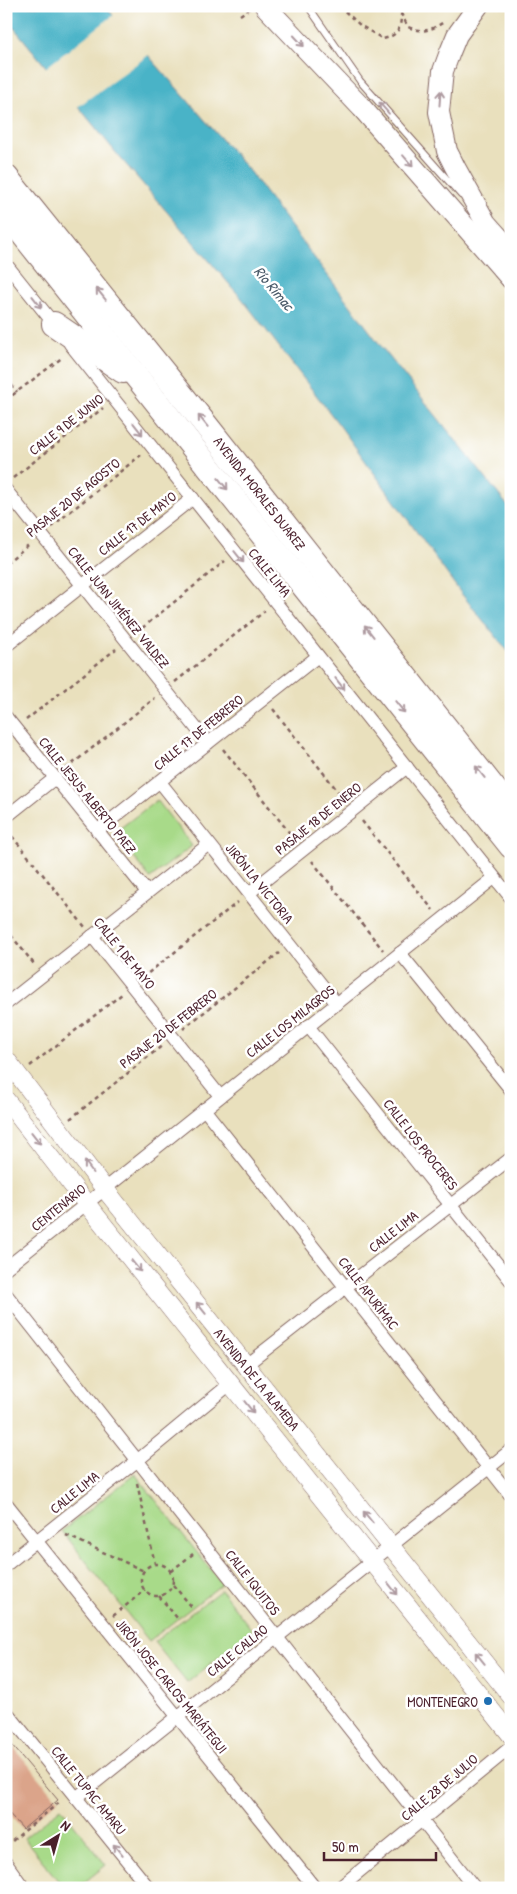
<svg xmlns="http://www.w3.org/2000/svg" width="517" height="1894" viewBox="0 0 517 1894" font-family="'Patrick Hand',sans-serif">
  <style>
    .green { fill: #a8da89; stroke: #797c5a }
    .water { fill: #49b3c7; stroke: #4a6979 }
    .pier { fill: #e9e0bd }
    .building { fill: #dba48a }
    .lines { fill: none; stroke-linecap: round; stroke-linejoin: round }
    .lane-casing { stroke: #82635e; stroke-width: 8 }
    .street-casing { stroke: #82635e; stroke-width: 14 }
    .secondary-casing { stroke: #82635e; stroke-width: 19 }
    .primary-casing { stroke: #82635e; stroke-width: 22 }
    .highway-casing { stroke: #82635e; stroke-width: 26 }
    .path { stroke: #82635e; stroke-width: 2.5; stroke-dasharray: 4 4; stroke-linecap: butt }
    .lane { stroke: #fff; stroke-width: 6 }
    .street { stroke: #fff; stroke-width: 12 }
    .secondary { stroke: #fff; stroke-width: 18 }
    .primary { stroke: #fff; stroke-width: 20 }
    .highway { stroke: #fff; stroke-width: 24 }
    .oneway { stroke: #ae9aa0 }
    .poi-dot { fill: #1f6fb2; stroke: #fff; stroke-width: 2 }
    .labels { text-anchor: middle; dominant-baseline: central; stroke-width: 5; stroke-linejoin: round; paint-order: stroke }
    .street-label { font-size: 14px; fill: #4a1f2b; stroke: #fff }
    .poi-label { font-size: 14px; fill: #4a1f2b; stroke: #fff; text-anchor: end }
    .water-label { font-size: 15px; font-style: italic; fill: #4a5a69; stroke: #fff }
  </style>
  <rect width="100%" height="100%" fill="#fff"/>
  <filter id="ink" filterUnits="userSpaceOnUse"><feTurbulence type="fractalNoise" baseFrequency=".02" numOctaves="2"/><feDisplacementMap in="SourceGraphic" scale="10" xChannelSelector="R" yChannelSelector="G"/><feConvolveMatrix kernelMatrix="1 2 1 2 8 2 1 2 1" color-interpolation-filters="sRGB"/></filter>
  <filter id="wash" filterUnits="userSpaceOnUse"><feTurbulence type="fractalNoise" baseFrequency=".0096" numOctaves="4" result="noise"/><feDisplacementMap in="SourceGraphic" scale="20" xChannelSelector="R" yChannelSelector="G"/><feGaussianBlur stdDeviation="1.12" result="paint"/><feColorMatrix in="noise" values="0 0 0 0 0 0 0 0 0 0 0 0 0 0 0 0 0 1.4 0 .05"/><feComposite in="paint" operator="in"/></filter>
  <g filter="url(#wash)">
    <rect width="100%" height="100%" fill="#e9e0bd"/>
    <g class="green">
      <polygon points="157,800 192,846 150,878 115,832"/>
      <polygon points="135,1474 222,1584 149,1641 62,1531"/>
      <polygon points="221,1590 252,1630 187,1683 154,1642"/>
      <polygon points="61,1808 106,1865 77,1888 64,1888 24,1838"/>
    </g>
    <polygon class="water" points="6,6 105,6 246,167 384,350 511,510 511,655 460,592 340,426 243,300 117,154 6,18"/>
    <polygon class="pier" points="115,14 150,54 76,108 44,69"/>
    <g id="blocks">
      <polygon class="building" points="6,1738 58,1800 23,1829 6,1810"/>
    </g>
  </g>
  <g filter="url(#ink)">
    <use href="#blocks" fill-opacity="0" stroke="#82635e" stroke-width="1"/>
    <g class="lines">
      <defs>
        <polyline id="lane" points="308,6 360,81 461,195"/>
        <g id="street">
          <polyline points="6,264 58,329"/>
          <polyline points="70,344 511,898"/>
          <polyline points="6,490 208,743"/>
          <polyline points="6,646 193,498"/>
          <polyline points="6,717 147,892"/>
          <polyline points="160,782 337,1004"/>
          <polyline points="6,817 55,778"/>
          <polyline points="97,831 318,656"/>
          <polyline points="249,893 407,767"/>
          <polyline points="92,936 220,1096"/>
          <polyline points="400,953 511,1090"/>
          <polyline points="6,1004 209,844"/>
          <polyline points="308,1026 511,1281"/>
          <polyline points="204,1109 511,1496"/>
          <polyline points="6,1268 494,878"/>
          <polyline points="6,1294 475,1888"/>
          <polyline points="246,1365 511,1158"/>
          <polyline points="6,1503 315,1888"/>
          <polyline points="6,1565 138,1460 230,1384"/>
          <polyline points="6,1711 149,1888"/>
          <polyline points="76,1798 511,1450"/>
          <polyline points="6,1863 24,1888"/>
          <polyline points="339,1888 511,1747"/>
        </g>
        <g id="secondary">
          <polyline points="6,1059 104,1188 511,1696"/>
          <polyline points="6,1100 86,1203 511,1735"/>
        </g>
        <g id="primary">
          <polyline points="265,6 362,108 511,279"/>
          <polyline points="478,6 457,35 450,52 443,71 439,112 447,151 455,167 486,223 511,251"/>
        </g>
        <g id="highway">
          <polyline points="6,177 205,424 511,810"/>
          <polyline points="6,213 511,846"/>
          <polyline points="54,324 123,371"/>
        </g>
      </defs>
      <use href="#lane" class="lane-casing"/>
      <use href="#street" class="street-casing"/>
      <use href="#secondary" class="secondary-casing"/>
      <use href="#primary" class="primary-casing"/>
      <use href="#highway" class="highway-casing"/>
      <g class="path">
        <path d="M339,6l22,20 22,13c14,-3 18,-10 18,-24"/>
        <path d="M397,6l11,21c16,6 21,4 36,-5"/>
        <polyline points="240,15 249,9"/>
        <polyline points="6,378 17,392"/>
        <polyline points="6,400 63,357"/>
        <polyline points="13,478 103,408"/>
        <polyline points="51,527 141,455"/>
        <polyline points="6,563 31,543"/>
        <polyline points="136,633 225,561"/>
        <polyline points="175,682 265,611"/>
        <polyline points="273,709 344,799"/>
        <polyline points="26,720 116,649"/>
        <polyline points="223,749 296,841"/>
        <polyline points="66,769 155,698"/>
        <polyline points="362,821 433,910"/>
        <polyline points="7,830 85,927"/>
        <polyline points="312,861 383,950"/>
        <polyline points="6,929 34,964"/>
        <polyline points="142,978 238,902"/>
        <polyline points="183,1029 279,953"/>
        <polyline points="30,1066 122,994"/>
        <polyline points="70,1119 163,1045"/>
        <polyline points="137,1483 155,1564"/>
        <polyline points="66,1535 144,1571"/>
        <circle cx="157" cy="1580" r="16"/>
        <polyline points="171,1571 193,1554"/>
        <polyline points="173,1585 192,1607"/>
        <polyline points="159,1596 178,1619"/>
        <polyline points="113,1616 145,1590"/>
        <polyline points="6,1846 61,1801"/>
      </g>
      <use href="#lane" class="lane"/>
      <use href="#street" class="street"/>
      <use href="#secondary" class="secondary"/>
      <use href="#primary" class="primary"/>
      <use href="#highway" class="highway"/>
    </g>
    <defs><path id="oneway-shaft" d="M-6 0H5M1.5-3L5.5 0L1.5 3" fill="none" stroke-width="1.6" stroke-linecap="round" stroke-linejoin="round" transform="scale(1.25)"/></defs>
    <g class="oneway">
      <use href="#oneway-shaft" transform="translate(299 41) rotate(47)"/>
      <use href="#oneway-shaft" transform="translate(440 98) rotate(-86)"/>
      <use href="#oneway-shaft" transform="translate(384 108) rotate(-131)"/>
      <use href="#oneway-shaft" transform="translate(408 161) rotate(49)"/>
      <use href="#oneway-shaft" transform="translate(101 294) rotate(-129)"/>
      <use href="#oneway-shaft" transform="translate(37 302) rotate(52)"/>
      <use href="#oneway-shaft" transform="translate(203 421) rotate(-129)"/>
      <use href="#oneway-shaft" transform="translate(138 429) rotate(52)"/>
      <use href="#oneway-shaft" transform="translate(223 484) rotate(51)"/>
      <use href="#oneway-shaft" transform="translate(239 557) rotate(51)"/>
      <use href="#oneway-shaft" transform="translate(369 631) rotate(-128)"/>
      <use href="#oneway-shaft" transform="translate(340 684) rotate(52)"/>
      <use href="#oneway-shaft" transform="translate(400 707) rotate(51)"/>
      <use href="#oneway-shaft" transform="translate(480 772) rotate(-128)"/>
      <use href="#oneway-shaft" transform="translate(36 1138) rotate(52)"/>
      <use href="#oneway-shaft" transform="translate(89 1167) rotate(-127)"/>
      <use href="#oneway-shaft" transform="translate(136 1266) rotate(51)"/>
      <use href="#oneway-shaft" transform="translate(201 1308) rotate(-129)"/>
      <use href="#oneway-shaft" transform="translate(249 1407) rotate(51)"/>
      <use href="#oneway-shaft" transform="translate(368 1517) rotate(-129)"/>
      <use href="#oneway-shaft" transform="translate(393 1589) rotate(51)"/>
      <use href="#oneway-shaft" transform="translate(480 1658) rotate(-129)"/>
      <use href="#oneway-shaft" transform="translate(118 1850) rotate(-129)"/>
    </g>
  </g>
  <circle class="poi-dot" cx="488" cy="1701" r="5"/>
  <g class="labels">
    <g class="street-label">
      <text transform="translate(66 424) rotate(-38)">CALLE 9 DE JUNIO</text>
      <text transform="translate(260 493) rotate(52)">AVENIDA MORALES DUAREZ</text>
      <text transform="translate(73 497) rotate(-39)">PASAJE 20 DE AGOSTO</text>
      <text transform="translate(137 523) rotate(-38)">CALLE 17 DE MAYO</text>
      <text transform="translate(270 572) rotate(51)">CALLE LIMA</text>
      <text transform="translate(119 607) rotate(51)">CALLE JUAN JIMÉNEZ VALDEZ</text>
      <text transform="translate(198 732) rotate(-39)">CALLE 17 DE FEBRERO</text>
      <text transform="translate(88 795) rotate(51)">CALLE JESUS ALBERTO PAEZ</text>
      <text transform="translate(318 818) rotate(-39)">PASAJE 18 DE ENERO</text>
      <text transform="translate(260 883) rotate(51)">JIRÓN LA VICTORIA</text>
      <text transform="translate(125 953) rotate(51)">CALLE 1 DE MAYO</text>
      <text transform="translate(290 1021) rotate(-38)">CALLE LOS MILAGROS</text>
      <text transform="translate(168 1028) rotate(-38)">PASAJE 20 DE FEBRERO</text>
      <text transform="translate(421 1144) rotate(52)">CALLE LOS PROCERES</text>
      <text transform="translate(58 1207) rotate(-39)">CENTENARIO</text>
      <text transform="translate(393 1231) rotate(-38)">CALLE LIMA</text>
      <text transform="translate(369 1293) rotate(52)">CALLE APURÍMAC</text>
      <text transform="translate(257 1379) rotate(51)">AVENIDA DE LA ALAMEDA</text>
      <text transform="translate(74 1492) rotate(-39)">CALLE LIMA</text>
      <text transform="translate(253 1582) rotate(52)">CALLE IQUITOS</text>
      <text transform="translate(237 1650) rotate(-39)">CALLE CALLAO</text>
      <text transform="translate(172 1686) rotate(51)">JIRÓN JOSE CARLOS MARIÁTEGUI</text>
      <text transform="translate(439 1787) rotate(-40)">CALLE 28 DE JULIO</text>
      <text transform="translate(89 1790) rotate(51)">CALLE TUPAC AMARU</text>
    </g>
    <g class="poi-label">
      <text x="478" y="1701">MONTENEGRO</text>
    </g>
    <g class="water-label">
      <text transform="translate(274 288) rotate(50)">Río Rímac</text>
    </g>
  </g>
  <rect width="517" height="1894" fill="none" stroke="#fff" stroke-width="25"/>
  <g transform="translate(58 1836) rotate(37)" stroke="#ffffff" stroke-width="4" paint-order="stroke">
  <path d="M0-4L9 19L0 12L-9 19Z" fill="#4a1f2b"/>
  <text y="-8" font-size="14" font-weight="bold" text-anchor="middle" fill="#4a1f2b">N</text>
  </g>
  <path d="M324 1852v8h112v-8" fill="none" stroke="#4a1f2b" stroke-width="2.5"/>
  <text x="332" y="1852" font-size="15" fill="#4a1f2b" stroke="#ffffff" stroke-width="4" paint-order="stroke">50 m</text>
</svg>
